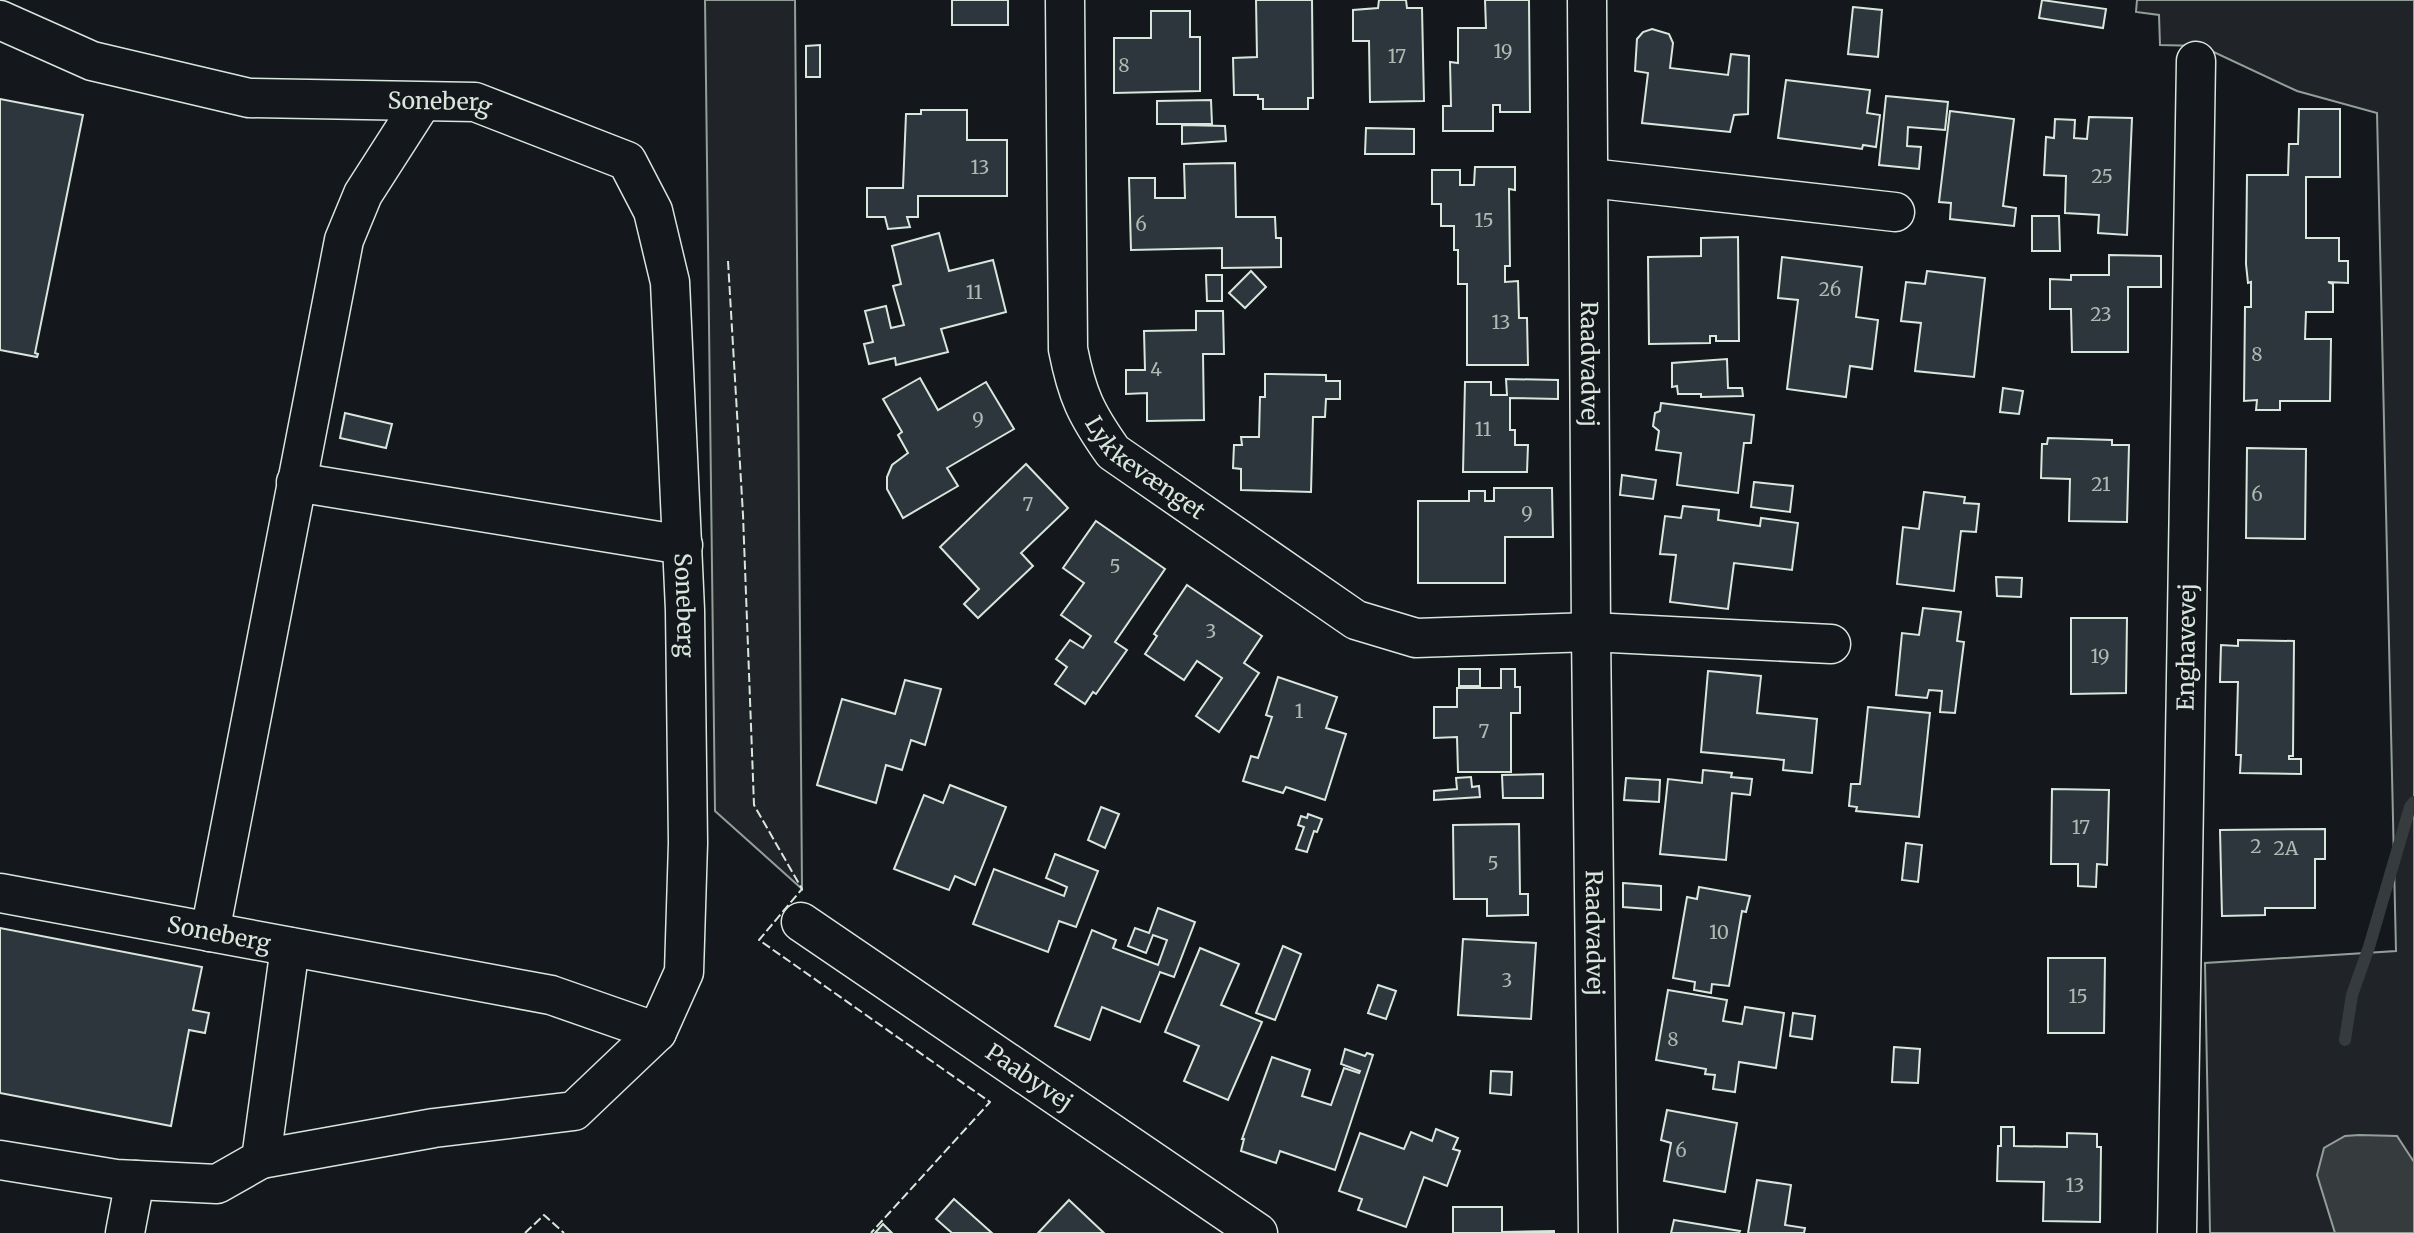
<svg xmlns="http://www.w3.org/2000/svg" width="2414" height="1233" viewBox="0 0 2414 1233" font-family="Merriweather,serif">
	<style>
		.green { fill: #202428; stroke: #939e99; stroke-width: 2 }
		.water { fill: #363b3e; stroke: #939e99; stroke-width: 2 }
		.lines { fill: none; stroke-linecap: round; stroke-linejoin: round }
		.stream { stroke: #363b3e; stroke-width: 12 }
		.building { fill: #2c363c; stroke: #d8e6dc; stroke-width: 2 }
		.minor-casing { stroke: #d8e6dc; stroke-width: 41 }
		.minor { stroke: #14181c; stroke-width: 38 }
		.fence { stroke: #d8e6dc; stroke-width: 2; stroke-dasharray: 9 3.5; stroke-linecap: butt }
		.labels { text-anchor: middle; stroke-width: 5; stroke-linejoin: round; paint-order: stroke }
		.number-label { font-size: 19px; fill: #adbab4 }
		.street-label { font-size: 23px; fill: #d8e6dc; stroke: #14181c }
	</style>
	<rect width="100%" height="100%" fill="#14181c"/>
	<g class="green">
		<path d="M705,0h90l7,889 -87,-78z"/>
		<path d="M2137,0h277v1233h-204l-5,-270 191,-12 -19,-838 -80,-22 -96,-45 -41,-1 -1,-30 -23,-3z"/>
	</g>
	<path class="water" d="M2359,1135l38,1 17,26v71h-79l-18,-58 7,-27 21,-12z"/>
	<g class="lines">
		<path class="stream" d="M2345,1040l7,-45 17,-48 41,-140 4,-5"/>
	</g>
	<g class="building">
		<rect x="952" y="0" width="56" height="25"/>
		<path d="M1256,0h56l1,98h-5v11h-45v-10h-5v-4h-24l-1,-37 24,-1z"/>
		<path d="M1379,0h27l1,8h15l2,93 -54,1 -1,-61h-16v-31l25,-2z"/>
		<path d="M1485,0h44l1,112h-30v-7h-7v26h-50v-25h8l-1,-44 8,1v-35h28z"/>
		<path d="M2042,0l64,9 -3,19 -64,-10z"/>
		<path d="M1853,7l29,3 -4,47 -30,-3z"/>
		<path d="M1151,11h39v26h10v54l-86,2v-55h37z"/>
		<path d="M1652,29l17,5 4,9 -3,25 58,7 3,-21 18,2 -1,58 -14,1 -4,17 -88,-9 6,-50 -13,-2 2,-32 6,-7z"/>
		<path d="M820,45v32h-14v-31z"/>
		<path d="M1786,80l84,10 -3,23 13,2 -4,32 -13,-2 -1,4 -84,-11z"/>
		<path d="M1886,96l62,6 -3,28 -37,-3 -1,19 14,1 -2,22 -40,-4z"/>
		<path d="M0,99l83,16 -48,238 3,1 -1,3 -37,-7z"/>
		<path d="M1211,100l1,24h-55v-23z"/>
		<path d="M2299,109h41v68h-34v61h33v23h9v22l-20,-1 5,2v28h-27l-1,27h26l-1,62h-50v9h-24l1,-10 -13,1 1,-94h6v-25l-3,1 -2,-19 1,-89h41l1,-31h9z"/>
		<path d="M921,110h46v30h40v56h-89v21h-11l3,10 -22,2 -3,-12h-18v-29h36l3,-74h15z"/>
		<path d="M1950,111l64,8 -11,87 13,2 -2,18 -64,-7 1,-16 -12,-1z"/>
		<path d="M2089,117l43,1 -5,117 -29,-2 1,-18 -34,-2 1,-37 -22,-1 2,-38 8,1 1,-19 20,1 -1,18 13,1z"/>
		<path d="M1182,125l43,1 1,15 -44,3z"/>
		<path d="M1366,128l48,1v25h-49z"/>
		<path d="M1235,163l1,54h39l1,21h5v29l-59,1v-20l-91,2 -2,-72h26v20h30l-1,-34z"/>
		<path d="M1475,167h40v23l-6,-1 1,77h-5v16l13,-1 1,37h8l1,47h-61v-81h-9v-34h-4v-24h-13v-22h-9v-34h28v15h14z"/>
		<path d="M2032,216h27l1,35h-28z"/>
		<path d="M939,233l10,38 44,-11 13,52 -65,17 7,23 -52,13 -1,-7 -26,6 -5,-20 9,-2 -8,-31 21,-5 5,22 13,-3 -11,-39 8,-2 -9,-38z"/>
		<path d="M1738,237l1,104h-23v-5h-6v7l-61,1 -1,-87 53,-1v-18z"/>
		<path d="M2109,255l52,1v31h-33v65h-56l-1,-43h-21v-30l21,1v-5h38z"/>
		<path d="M1782,257l80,10 -6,50 22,3 -6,49 -22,-3 -4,31 -59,-8 11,-89 -20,-2z"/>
		<path d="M1251,271l15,16 -21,21 -16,-15z"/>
		<path d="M1927,271l58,7 -11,99 -59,-6 6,-48 -20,-2 5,-39 19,2z"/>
		<path d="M1206,275h16v26h-15z"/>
		<path d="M1196,311h27l1,43h-21l1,66 -57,1v-28l-21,1v-24h19l-1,-39 52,-1z"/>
		<path d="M1727,359l1,29h14l1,8 -42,1v-3h-23l-1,-8 -5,1v-24z"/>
		<path d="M1265,374l61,1v6h14v18h-14l-1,18h-12l-2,75 -70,-2v-21l-8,-1 1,-23h8l-1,-8h18l1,-40h5z"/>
		<path d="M920,378l18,32 48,-28 28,47 -67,39 11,18 -55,32 -16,-29v-12l5,-12 16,-12 -10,-18 4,-3 -19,-33z"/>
		<path d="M1506,379l52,1v19l-48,-1v32h5v15h13l-1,27h-64l2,-90h26v13h16z"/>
		<path d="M2003,388l20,3 -4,23 -19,-2z"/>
		<path d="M1661,403l93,12 -3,28h-7l-6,50 -61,-8 4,-32 -25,-3 3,-19 -6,-5 2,-13 5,-2z"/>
		<path d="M345,413l47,11 -6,24 -46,-10z"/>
		<path d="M2048,438l64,2v5h17l-2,77 -58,-1 1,-42 -29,-1 1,-34h5z"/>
		<path d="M2247,448l59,1 -1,90 -59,-1z"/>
		<path d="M1026,464l42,44 -47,45 12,13 -55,52 -14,-14 15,-15 -39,-42z"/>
		<path d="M1622,475l34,5 -3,19 -33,-4z"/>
		<path d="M1754,482l39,4 -3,26 -39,-5z"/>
		<path d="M1494,488h58l1,49h-48v46h-87v-82h51v-10h16v10h9z"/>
		<path d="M1924,492l41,5 -1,6 15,1 -3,28 -15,-1 -7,60 -57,-7 6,-57 16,2z"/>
		<path d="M1683,506l36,4 -1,10 42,6 1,-8 37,5 -6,47 -58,-7 -6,46 -58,-7 6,-47 -16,-1 5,-38 16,2z"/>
		<path d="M1096,521l69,48 -50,73 12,8 -31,44 -3,-2 -8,12 -30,-20 12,-17 -11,-8 14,-19 13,8 8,-12 -30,-21 23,-32 -21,-15z"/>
		<path d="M1996,577l26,1 -1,19 -24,-1z"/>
		<path d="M1187,585l75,51 -18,27 15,10 -40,59 -23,-16 26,-38 -25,-17 -13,19 -39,-26 12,-18 -3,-2z"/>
		<path d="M1923,608l38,4 -4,29 7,1 -9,71 -15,-1 2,-21 -13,-1 -2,8 -31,-3 6,-62 17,2z"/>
		<path d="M2071,618h56l-1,75 -55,1z"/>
		<path d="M2238,640l56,1 -1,115h-4v3h12v15l-61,-1 1,-18h-5l2,-73h-18l1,-37 17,1z"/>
		<rect x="1459" y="669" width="21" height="17"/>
		<path d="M1501,669h14v18h5v26h-9v59h-53l-1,-35 -23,1v-31h23v-19h44z"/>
		<path d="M1708,671l53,5 -4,37 60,6 -5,54 -29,-3 1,-10 -83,-8z"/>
		<path d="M1278,677l59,20 -11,31 20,6 -21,66 -39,-13 -3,6 -40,-12 8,-25 7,2 14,-41 -6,-2z"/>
		<path d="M905,680l36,9 -16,56 -14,-5 -9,30 -16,-5 -10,38 -59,-18 25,-86 53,15z"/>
		<path d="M1868,707l62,6 -11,104 -63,-6 1,-4 -8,-1 2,-22h9z"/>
		<path d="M1703,770l29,3 -1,4 21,2 -2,16 -18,-2 -6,67 -66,-6 8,-75 34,4z"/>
		<path d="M1543,774v24h-40l-1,-23z"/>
		<path d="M1471,777l1,10 7,-1 1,11 -46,3v-9l23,-2 -1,-11z"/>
		<path d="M1626,778l34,2 -1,22 -35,-2z"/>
		<path d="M950,785l56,22 -31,78 -20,-9 -6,14 -55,-21 30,-74 19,8z"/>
		<path d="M2052,789l57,1 -2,75 -10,-1 -1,23 -18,-1v-22h-27z"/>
		<path d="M1101,807l18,7 -14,34 -17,-8z"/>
		<path d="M1308,814l14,5 -5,13 -3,-1 -7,21 -11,-3 8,-22 -6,-2 3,-9 6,2z"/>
		<path d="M1519,824l1,70h8v21l-41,1v-17h-33l-1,-74z"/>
		<path d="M2325,829v30h-10v49h-50v7l-43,1 -2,-86z"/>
		<path d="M1906,843l16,2 -4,37 -16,-2z"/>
		<path d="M1055,854l43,17 -22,56 -17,-6 -11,31 -75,-28 21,-55 70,27 3,-9 -21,-9z"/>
		<path d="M1623,883l38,3v24l-38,-3z"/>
		<path d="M1699,887l51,9 -4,16 -4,-1 -13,75 -17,-2 -1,9 -17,-3 1,-8 -22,-4 14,-81 10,2z"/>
		<path d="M1158,908l37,14 -21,55 -14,-5 -20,50 -38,-15 -12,33 -35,-14 37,-96 24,10 -3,8 45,17 9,-25 -14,-5 -7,18 -18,-7 7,-18 14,5z"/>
		<path d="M0,928l202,39 -9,43 16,3 -4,20 -16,-3 -18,96 -171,-33z"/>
		<path d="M1463,939l73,4 -5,76 -73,-4z"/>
		<path d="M1283,946l18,8 -26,66 -19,-7z"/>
		<path d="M1200,948l39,16 -18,41 41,17 -34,78 -44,-19 15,-35 -34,-14z"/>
		<path d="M2048,958h57l-1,75h-56z"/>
		<path d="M1378,985l18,6 -10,28 -18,-6z"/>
		<path d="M1668,990l59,10 -4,21 19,3 3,-17 39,6 -8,55 -37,-6 -4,30 -22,-3 2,-14 -10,-1 1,-5 -50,-9z"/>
		<path d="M1793,1013l22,3 -3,23 -22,-3z"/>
		<path d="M1894,1047l26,2 -2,34 -26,-1z"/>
		<path d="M1345,1049l20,7 2,-3 6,2 -38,115 -55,-19 -4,12 -35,-12 3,-12h-2l30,-82 38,13 -8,26 29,9 13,-37 15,5 1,-2 -19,-7z"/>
		<path d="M1491,1071l21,1 -1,23 -21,-2z"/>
		<path d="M1667,1110l70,13 -12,69 -61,-11 7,-38 -10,-3z"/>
		<path d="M2001,1127h13v19l53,1v-14l30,1v13h4l-1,75 -57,-1 1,-39 -47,-1 1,-35h3z"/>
		<path d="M1436,1129l22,9 -5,11 7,2 -13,35 -23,-9 -18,50 -48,-17 4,-11 -23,-8 21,-58 44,16 7,-17 21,9z"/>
		<path d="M1757,1180l34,5 -6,40 20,3 -1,5h-56z"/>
		<path d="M954,1199l38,34h-40l-16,-14z"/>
		<path d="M1069,1200l35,33h-66z"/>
		<path d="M1453,1207h49v25l52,-1v2h-101z"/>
		<path d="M1674,1220l66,11 -1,2h-68z"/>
		<path d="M883,1224l9,9h-17z"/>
	</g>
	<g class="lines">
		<g class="minor-casing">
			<g id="minor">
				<path id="s1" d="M1065,0l3,349c9,46 18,65 45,103l243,168 60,18 175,-6 240,12"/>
				<path id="s2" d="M1587,0l4,632 7,601"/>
				<path id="s3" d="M0,20l92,41 157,37 226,4 152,59 26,50 17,71 15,328 3,233 -4,129 -27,60 -106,-37 -551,-102"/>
				<path d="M1590,178l305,34"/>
				<path d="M296,482l387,63"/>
				<path id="s4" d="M801,922l457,311"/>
				<path d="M210,932l134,-692 19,-46 59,-92"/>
				<path d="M261,1159l173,-31 140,-17 83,-79"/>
				<path d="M0,1160l116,19 101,5 44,-25 29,-212"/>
				<path d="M125,1233l10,-53"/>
				<path id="s5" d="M2177,1233l19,-1172"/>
			</g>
		</g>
		<use href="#minor" class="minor"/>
		<g class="fence">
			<path d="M728,261l15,254 11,290 48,84 -43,51 231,162 -119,131"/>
			<path d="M525,1233l19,-18 20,18"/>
		</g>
	</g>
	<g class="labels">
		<g class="number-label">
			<text x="1503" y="58">19</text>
			<text x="1397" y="63">17</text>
			<text x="1124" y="72">8</text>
			<text x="980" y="174">13</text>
			<text x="2102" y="183">25</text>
			<text x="1484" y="227">15</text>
			<text x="1141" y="231">6</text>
			<text x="1830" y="296">26</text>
			<text x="974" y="299">11</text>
			<text x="2101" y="321">23</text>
			<text x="1501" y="329">13</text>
			<text x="2257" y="361">8</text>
			<text x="1156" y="376">4</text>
			<text x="978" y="426">9</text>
			<text x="1483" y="436">11</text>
			<text x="2101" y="491">21</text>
			<text x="2257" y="501">6</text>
			<text x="1028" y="511">7</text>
			<text x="1527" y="520">9</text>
			<text x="1115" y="573">5</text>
			<text x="1211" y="638">3</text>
			<text x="2100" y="663">19</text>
			<text x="1299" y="718">1</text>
			<text x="1484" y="738">7</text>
			<text x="2081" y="834">17</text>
			<text x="2256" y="853">2</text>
			<text x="2286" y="855">2A</text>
			<text x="1493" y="870">5</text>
			<text x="1719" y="939">10</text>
			<text x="1507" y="987">3</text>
			<text x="2078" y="1003">15</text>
			<text x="1673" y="1046">8</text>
			<text x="1681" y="1157">6</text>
			<text x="2075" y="1192">13</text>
		</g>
		<g class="street-label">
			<text dy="8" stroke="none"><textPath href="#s3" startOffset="453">Soneberg</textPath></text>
			<text dy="8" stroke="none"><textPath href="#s2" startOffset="364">Raadvadvej</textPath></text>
			<text dy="8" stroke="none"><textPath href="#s1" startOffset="497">Lykkevænget</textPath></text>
			<text dy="8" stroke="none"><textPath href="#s3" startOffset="1104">Soneberg</textPath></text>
			<text dy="8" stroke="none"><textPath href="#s5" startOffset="586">Enghavevej</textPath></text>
			<text dy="8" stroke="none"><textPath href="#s2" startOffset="933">Raadvadvej</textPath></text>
			<text transform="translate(219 934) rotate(11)" y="8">Soneberg</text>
			<text dy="8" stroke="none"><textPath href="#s4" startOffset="276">Paabyvej</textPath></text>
		</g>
	</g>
</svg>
